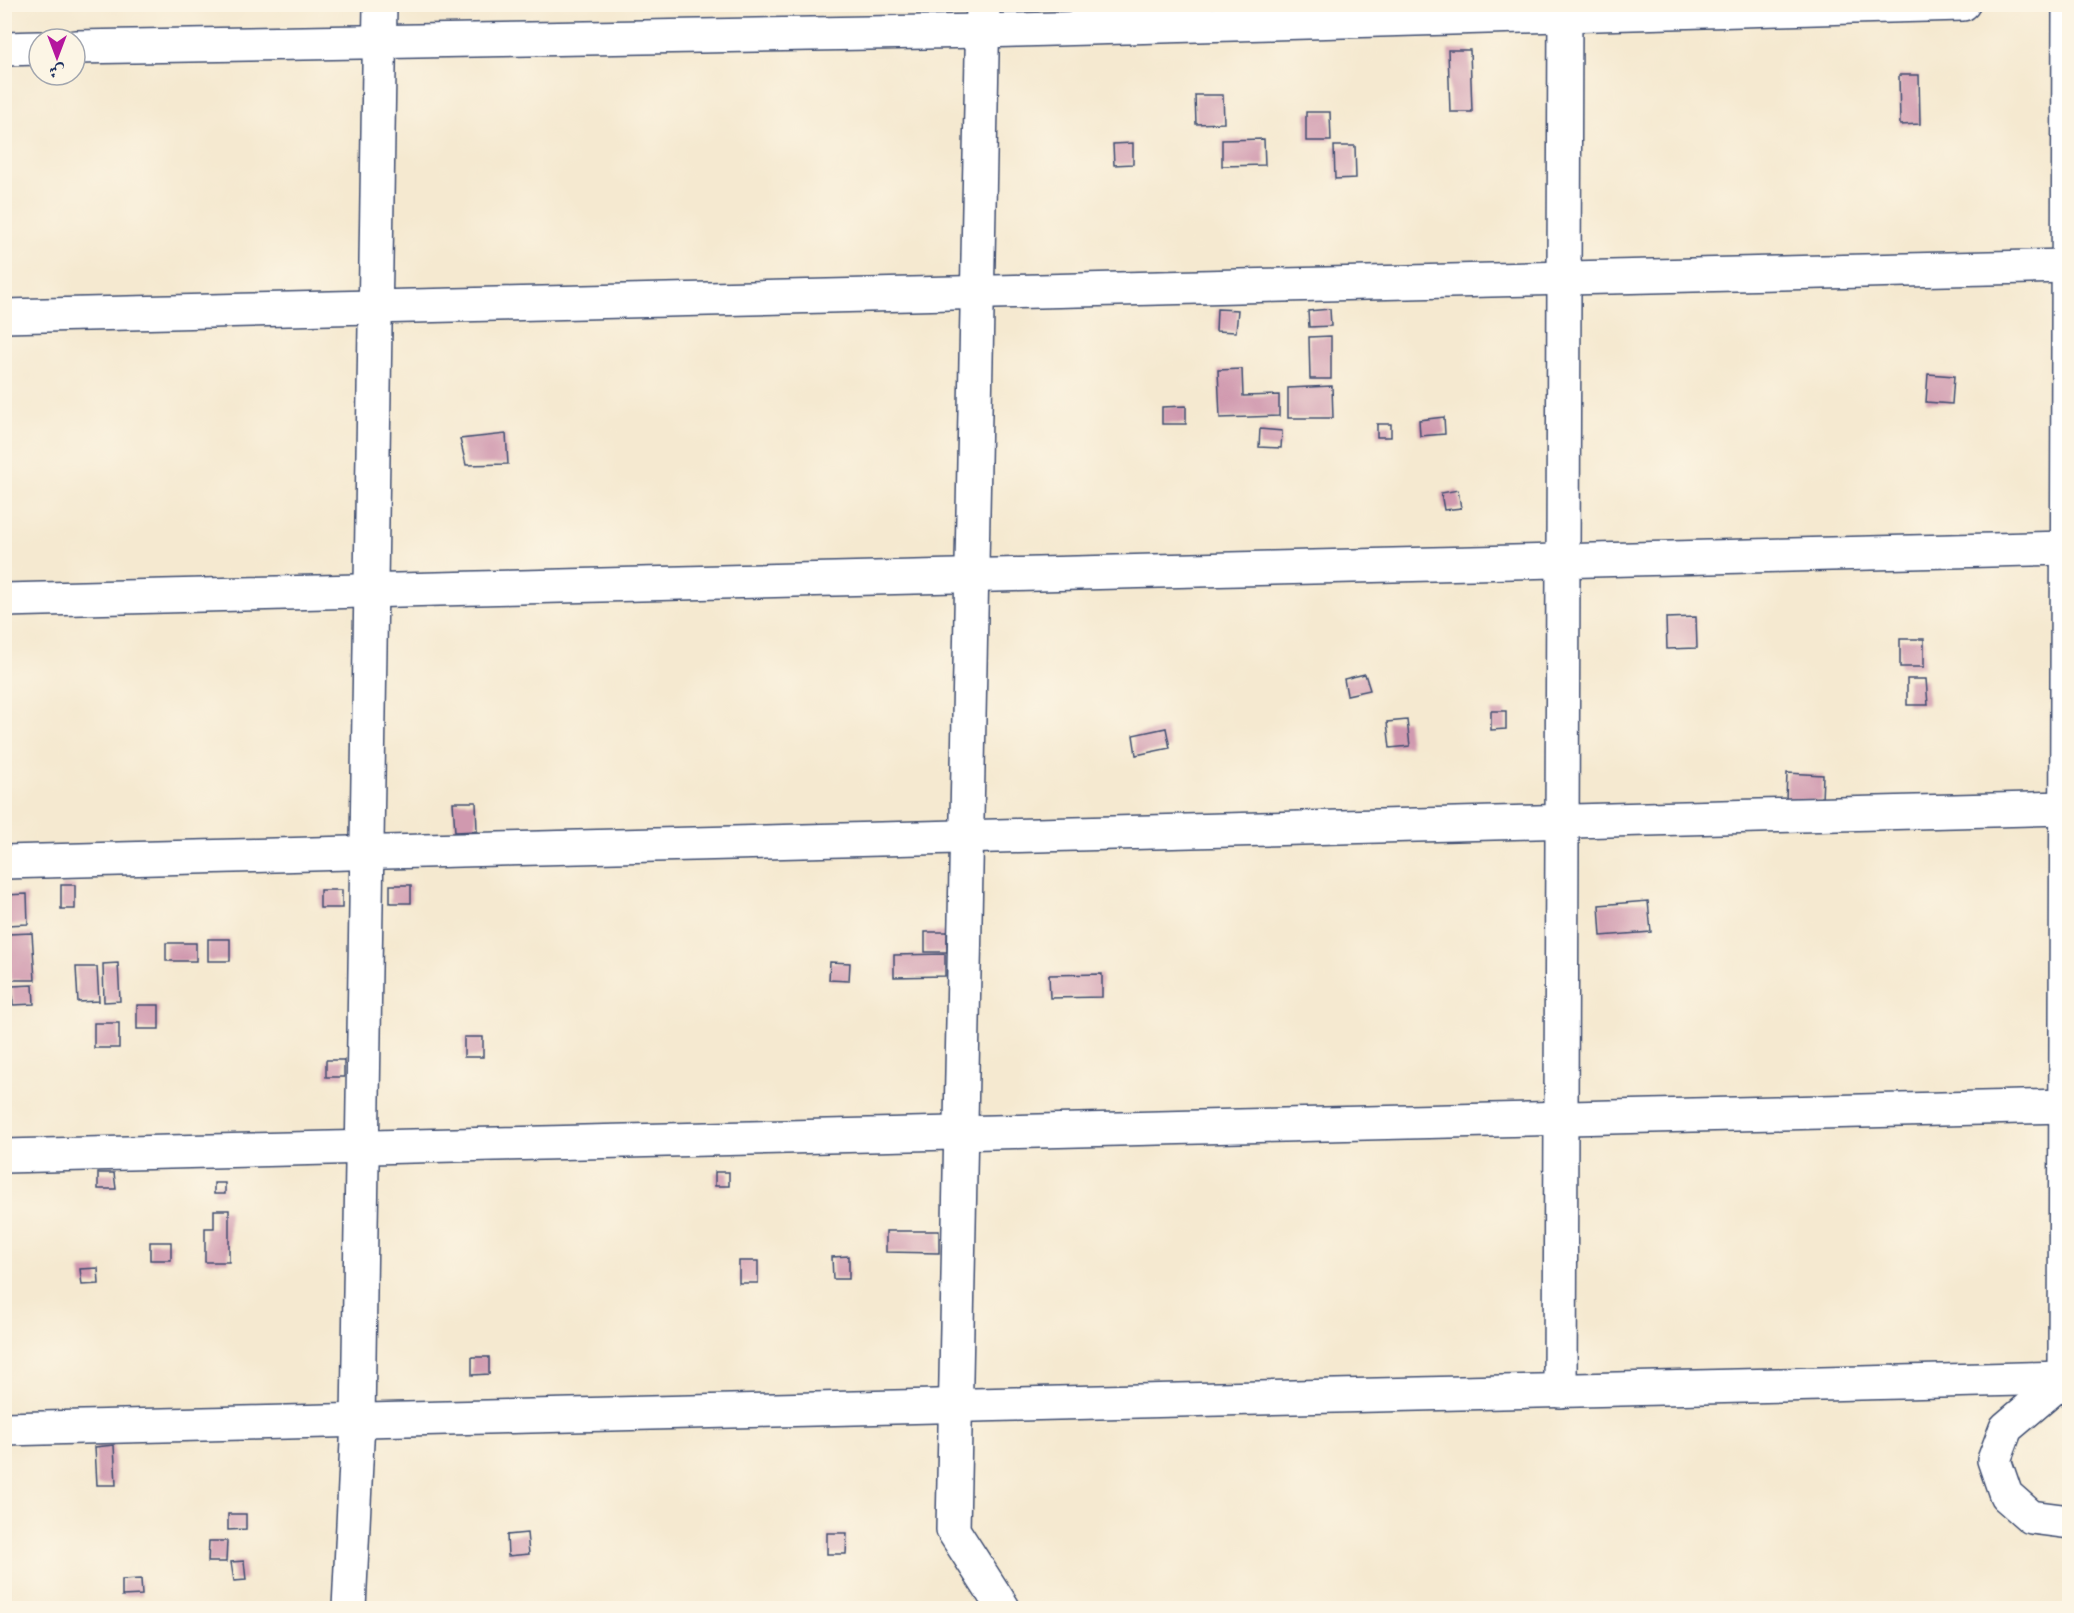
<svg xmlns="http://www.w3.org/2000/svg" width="2074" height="1613" viewBox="0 0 2074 1613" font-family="'IM FELL French Canon',Amiri,serif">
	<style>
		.building { fill: #d099af }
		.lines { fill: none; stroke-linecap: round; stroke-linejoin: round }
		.minor-casing { stroke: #3c4b6f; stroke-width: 36 }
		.minor { stroke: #fff; stroke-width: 33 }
	</style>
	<rect width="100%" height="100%" fill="#fcf5e5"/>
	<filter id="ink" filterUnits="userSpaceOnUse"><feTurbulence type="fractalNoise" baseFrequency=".0167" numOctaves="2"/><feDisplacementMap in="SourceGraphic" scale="12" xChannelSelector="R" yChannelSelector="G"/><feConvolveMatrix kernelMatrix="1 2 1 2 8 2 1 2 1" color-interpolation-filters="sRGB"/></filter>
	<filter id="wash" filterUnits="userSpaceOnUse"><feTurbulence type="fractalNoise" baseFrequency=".008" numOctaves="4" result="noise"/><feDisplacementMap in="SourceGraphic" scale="24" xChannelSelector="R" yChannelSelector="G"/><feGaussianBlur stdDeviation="1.35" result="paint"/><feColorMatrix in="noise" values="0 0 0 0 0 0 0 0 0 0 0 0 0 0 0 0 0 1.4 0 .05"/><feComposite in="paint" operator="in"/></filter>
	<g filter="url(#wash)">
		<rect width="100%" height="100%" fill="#f5e9d0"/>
		<g id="blocks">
			<g class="building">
				<path d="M1448,50h22l2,62h-22z"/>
				<path d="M1899,75h20l1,49 -20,1z"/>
				<path d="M1195,95h28l1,28 -28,1z"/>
				<path d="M1306,112h24l1,29h-25z"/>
				<path d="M1264,139l1,26 -43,1v-26z"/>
				<path d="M1133,143v21l-19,1 -1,-21z"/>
				<path d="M1334,146h21l1,32 -21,1z"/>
				<path d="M1217,309l21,1 -2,22 -20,-1z"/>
				<path d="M1330,309l1,17 -22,1 -1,-16z"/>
				<path d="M1331,336v43h-21l-1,-42z"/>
				<path d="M1242,369l1,27 36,-1v21l-59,2 -2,-48z"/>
				<path d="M1928,374l26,2 -2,28 -26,-2z"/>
				<path d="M1332,386l1,32h-45v-30z"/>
				<path d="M1186,406v18h-24v-17z"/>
				<path d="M1444,417l1,17 -25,2 -1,-16z"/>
				<rect x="1377" y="424" width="14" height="13"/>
				<path d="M1260,429l22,2 -1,17 -22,-1z"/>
				<path d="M506,434l2,30 -42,1 -6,-26z"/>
				<path d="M1458,490l3,18 -17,2 -3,-17z"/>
				<path d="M1696,617l1,31 -30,1 -1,-31z"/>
				<rect x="1900" y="639" width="24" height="28"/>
				<path d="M1365,674l5,16 -23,5 -3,-16z"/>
				<path d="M1907,679h19l2,26h-21z"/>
				<path d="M1491,711h15v18l-15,1z"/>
				<path d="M1407,720l3,26 -20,2 -3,-26z"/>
				<path d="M1166,728l4,20 -34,7 -3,-20z"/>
				<path d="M1787,773l36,2 -1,26 -36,-1z"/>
				<path d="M453,802h23l1,29 -22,1z"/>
				<rect x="61" y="885" width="14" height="24"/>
				<rect x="390" y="885" width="21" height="18"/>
				<rect x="320" y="890" width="22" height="18"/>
				<path d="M27,894l1,30 -22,1 -1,-30z"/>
				<path d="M1648,901l3,31 -50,4 -2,-31z"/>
				<rect x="925" y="932" width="22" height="20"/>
				<path d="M32,933l3,47h-25l-2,-46z"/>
				<rect x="208" y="939" width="22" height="22"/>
				<rect x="166" y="943" width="30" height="18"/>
				<path d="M945,954v22l-51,1v-22z"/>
				<path d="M830,962l20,1 -1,18 -20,-1z"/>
				<path d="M118,963l2,38 -16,1 -1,-38z"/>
				<path d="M76,967h21l2,34 -21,1z"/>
				<path d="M1102,974v23l-52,1 -1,-23z"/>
				<path d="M33,985l1,19 -21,1 -1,-19z"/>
				<rect x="137" y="1005" width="22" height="24"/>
				<rect x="94" y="1023" width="25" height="25"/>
				<rect x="464" y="1037" width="19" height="20"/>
				<rect x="326" y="1060" width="18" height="17"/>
				<rect x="715" y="1172" width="14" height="14"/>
				<path d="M98,1173h16l2,16h-18z"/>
				<rect x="214" y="1183" width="11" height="11"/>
				<path d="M214,1210h15v52h-24v-34h9z"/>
				<path d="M886,1231h53v22l-53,-1z"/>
				<rect x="150" y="1242" width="21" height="18"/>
				<path d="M849,1256v23h-16l-1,-22z"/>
				<rect x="739" y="1261" width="19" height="22"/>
				<path d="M98,1268l1,16 -17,1 -2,-16z"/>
				<path d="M472,1357h17v17l-17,1z"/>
				<path d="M114,1445l2,40h-19l-2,-38z"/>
				<path d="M228,1514h18v15l-18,1z"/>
				<path d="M527,1533l2,21 -21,2 -1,-21z"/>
				<path d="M827,1533h20l-1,21h-19z"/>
				<path d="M209,1541h18l-1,21h-18z"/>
				<path d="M244,1561l2,19 -12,1 -3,-19z"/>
				<path d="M7,1565l3,43h-6v-42z"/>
				<path d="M141,1579l1,16 -20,1v-16z"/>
			</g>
		</g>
	</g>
	<g filter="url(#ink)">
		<use href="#blocks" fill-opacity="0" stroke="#3c4b6f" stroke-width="1.5"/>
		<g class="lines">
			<g class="minor-casing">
				<g id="minor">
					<path d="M983,4l-30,1526 50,78"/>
					<path d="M2069,4l-4,1374 -59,50 -12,32 12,35 25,22 39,5"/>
					<path d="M75,47l908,-16 980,-27"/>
					<path d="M4,49l35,-1"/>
					<path d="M4,316l2064,-50"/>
					<path d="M4,600l2064,-52"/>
					<path d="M4,862l2063,-54"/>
					<path d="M4,1156l2062,-50"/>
					<path d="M1560,1391l5,-1387"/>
					<path d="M4,1429l2061,-51"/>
					<path d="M349,1608l9,-187 22,-1417"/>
				</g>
			</g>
			<use href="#minor" class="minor"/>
		</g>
	</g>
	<rect width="2074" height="1613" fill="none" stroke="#fcf5e5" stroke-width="24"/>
	<g transform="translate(57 57) rotate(180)"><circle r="28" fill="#fcf5e5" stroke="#a2a6af" stroke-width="1.5"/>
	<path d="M0-4.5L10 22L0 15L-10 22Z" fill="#b5179e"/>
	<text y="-9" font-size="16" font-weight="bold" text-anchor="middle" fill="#1b2f5e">ش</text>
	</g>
</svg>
